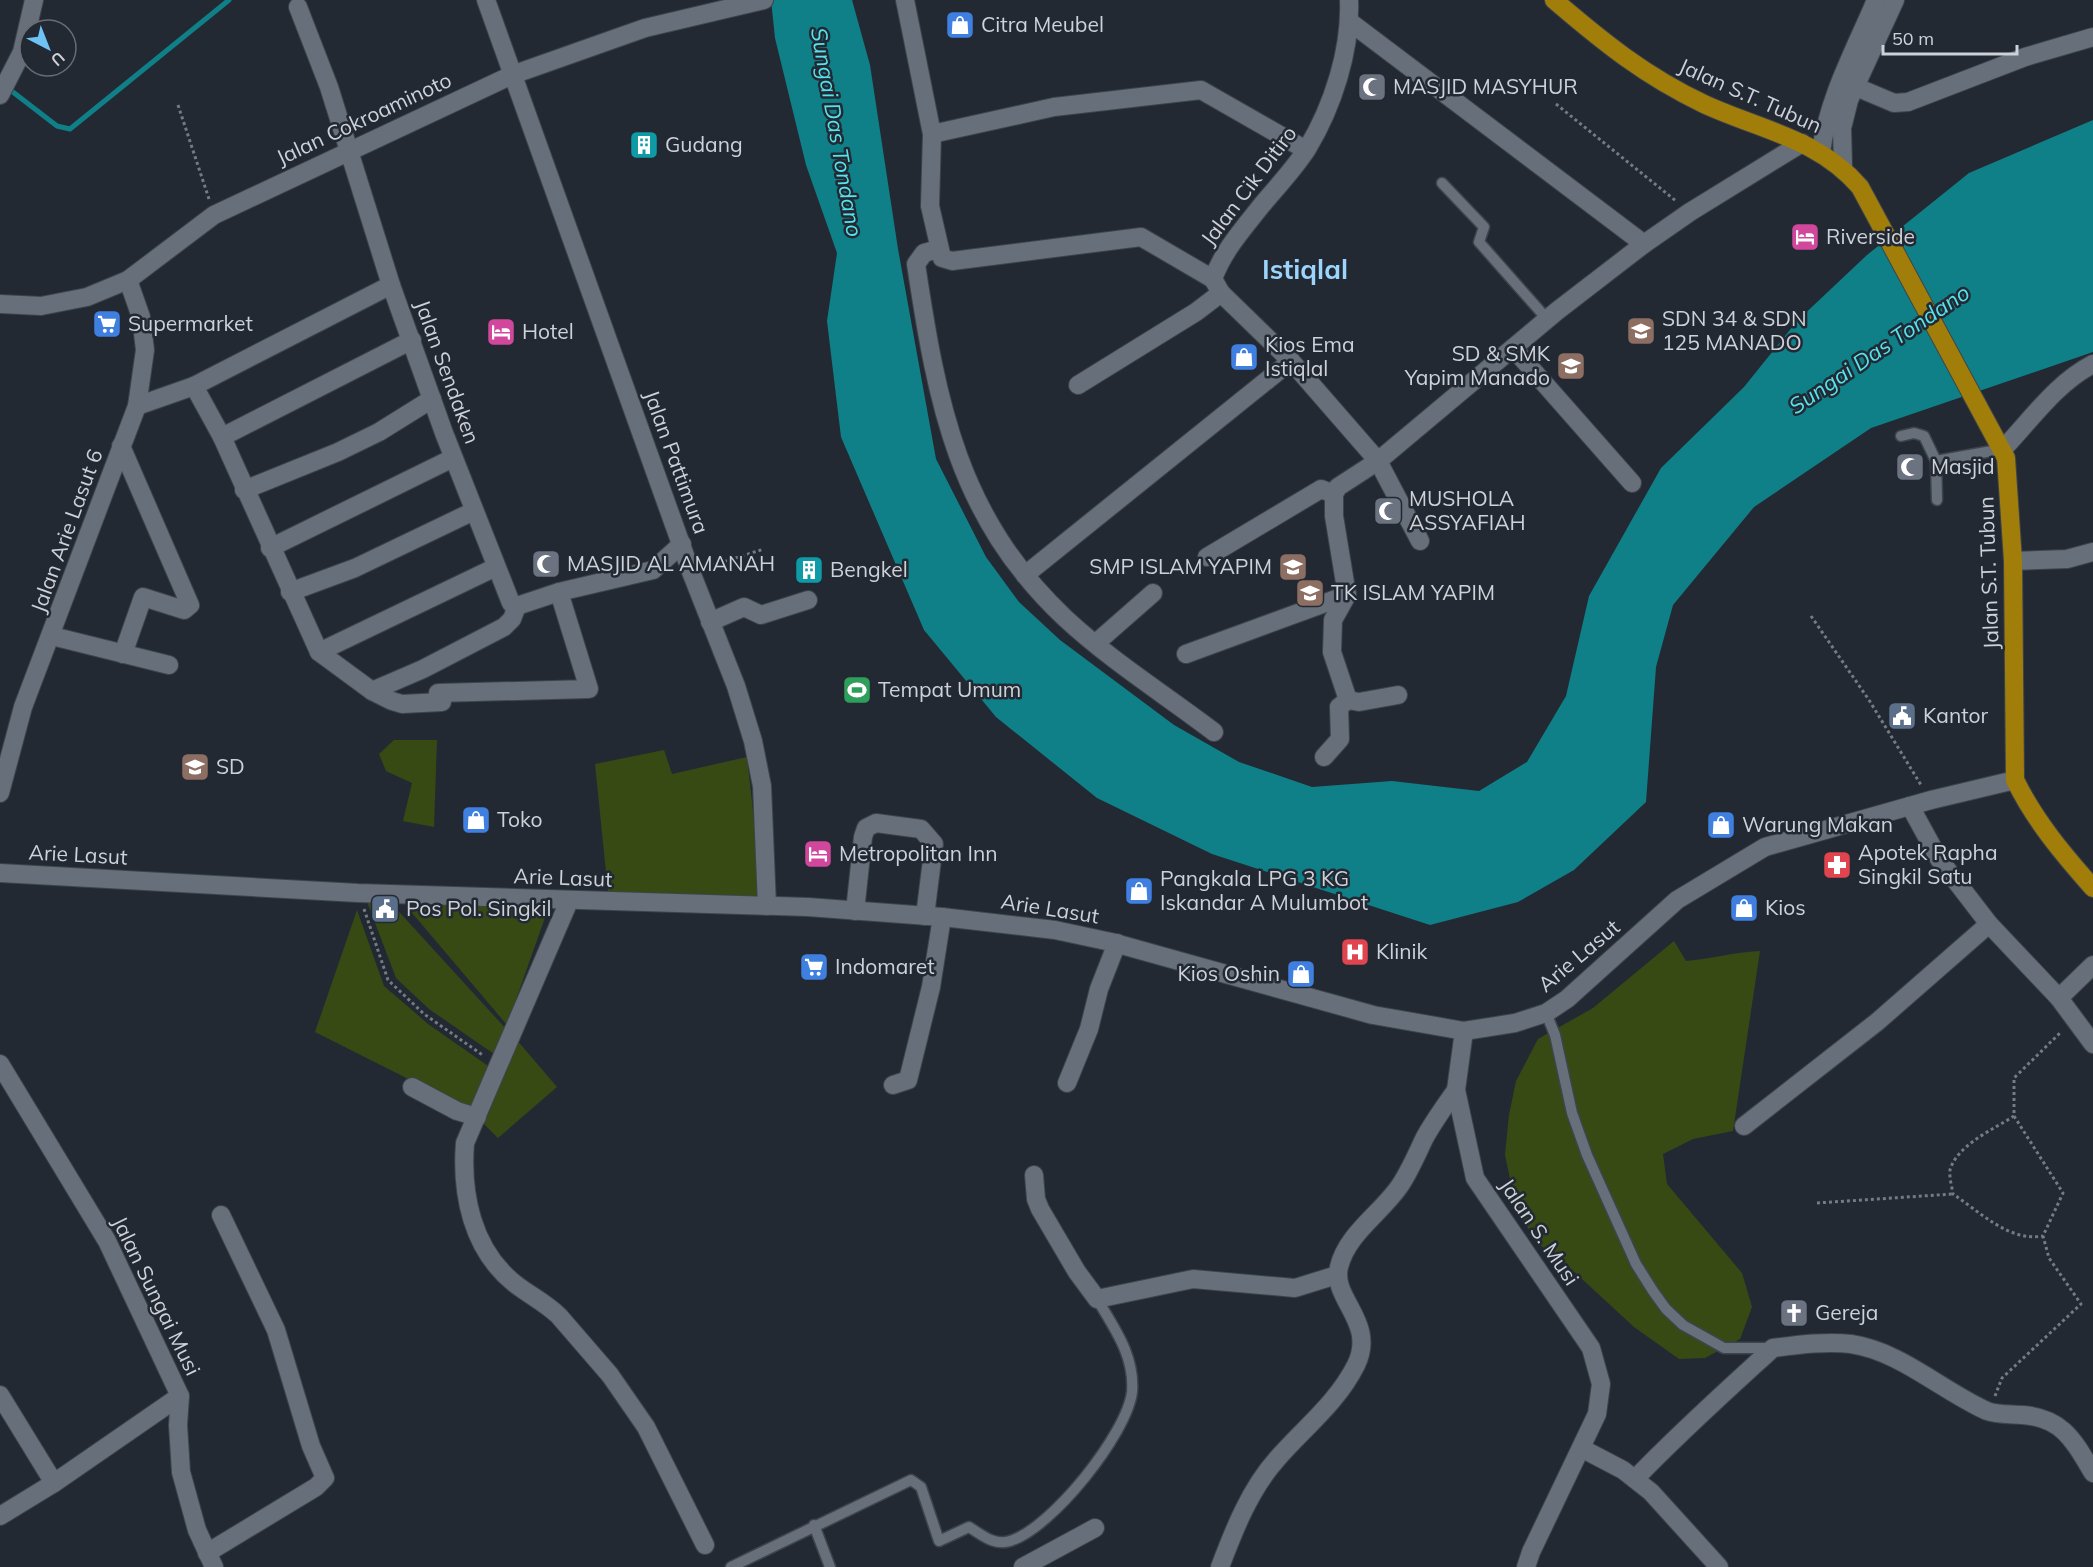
<svg xmlns="http://www.w3.org/2000/svg" width="2093" height="1567" viewBox="0 0 2093 1567" font-family="Mulish,sans-serif">
	<style>
		.green { fill: #374a14 }
		.water { fill: #0f8088 }
		.lines { fill: none; stroke-linecap: round; stroke-linejoin: round }
		.stream { stroke: #0f8088; stroke-width: 5 }
		.lane-casing { stroke: #3e444b; stroke-width: 13 }
		.street-casing { stroke: #3e444b; stroke-width: 20 }
		.secondary-casing { stroke: #3e444b; stroke-width: 20 }
		.highway-casing { stroke: #3e444b; stroke-width: 20 }
		.path { stroke: #757a83; stroke-width: 3; stroke-dasharray: 3 3; stroke-linecap: butt }
		.lane { stroke: #676f7a; stroke-width: 10 }
		.street { stroke: #676f7a; stroke-width: 18 }
		.secondary { stroke: #676f7a; stroke-width: 18 }
		.highway { stroke: #a17e09; stroke-width: 18 }
		.labels { text-anchor: middle; stroke-width: 5; stroke-linejoin: round; paint-order: stroke }
		.poi-label { font-size: 21px; fill: #cdd1d8; stroke: #232933; text-anchor: start }
		.street-label { font-size: 21px; fill: #cdd1d8; stroke: #232933 }
		.water-label { font-size: 22px; font-style: italic; fill: #55e3ed; stroke: #232933 }
		.district-label { font-size: 27px; font-weight: bold; fill: #9bd5fb; stroke: #232933 }
	</style>
	<rect width="100%" height="100%" fill="#232933"/>
	<g class="green">
		<path d="M394,740h43l-3,87 -31,-6 9,-38 -26,-12 -7,-17z"/>
		<path d="M664,750l8,24 75,-17 16,145 -155,-10 -13,-128z"/>
		<path d="M366,899l25,4 116,127 -10,26 -68,-47 -33,-31z"/>
		<path d="M402,901l146,8 -41,116z"/>
		<path d="M357,910l27,76 44,38 63,44 -21,42 -155,-78z"/>
		<path d="M1674,941l12,20c25,-2 48,-9 74,-10l-27,180 -40,8 -30,15 4,30 75,89 10,34 -12,32 -35,19 -26,1 -45,-32 -65,-60 -33,-25 -20,-35 -11,-52 4,-40 7,-34 22,-42 55,-31z"/>
		<path d="M516,1039l41,48 -59,51 -17,-17z"/>
	</g>
	<path class="water" d="M771,0h81l18,65 28,184 38,210 50,98 33,45 41,38 114,85 65,37 73,25 80,-6 87,10 48,-29 39,-66 23,-100 72,-128 83,-81 53,-66 70,-66 102,-82 124,-53v232l-222,76 -117,79 -81,98 -17,62 -10,135 -72,68 -56,32 -88,23 -218,-71 -115,-56 -101,-81 -72,-87 -83,-193 -14,-116 10,-68 -31,-88 -31,-127z"/>
	<g class="lines">
		<path class="stream" d="M9,89l48,37 13,3 159,-129"/>
		<g class="lane-casing">
			<g id="lane">
				<path d="M1442,183l42,44 -5,15 68,77"/>
				<path d="M1901,436l13,-3 10,3 12,25 67,-12"/>
				<path d="M1936,461l1,39"/>
				<path d="M1546,1013l9,22 17,78 15,42 49,109 17,27 13,18 17,16 41,23h48"/>
				<path d="M814,1525l16,42"/>
				<path d="M731,1567l180,-87 10,7 18,54 30,-14c13,8 25,19 41,14 41,-12 117,-107 122,-149 3,-36 -18,-64 -35,-93"/>
			</g>
		</g>
		<g class="street-casing">
			<g id="street">
				<path d="M486,0l205,572 45,114 17,55 9,45 5,120"/>
				<path d="M905,0l27,134 -2,72 12,52 10,3 189,-24 72,42"/>
				<path d="M1349,0c2,50 -16,106 -42,149 -13,20 -31,39 -46,57 -18,23 -38,45 -48,73l8,14 70,68 87,100 42,80"/>
				<path d="M298,7l31,80 62,198 53,148 67,170 6,3 42,-14 94,-22 29,-26"/>
				<path d="M1350,22l294,222"/>
				<path d="M1842,81l52,22 14,-1 117,-45 68,-20"/>
				<path d="M0,95l22,-43 12,-52"/>
				<path d="M932,134l122,-27 147,-17 105,60"/>
				<path d="M938,249l-14,4 -8,11c21,140 42,253 149,354 45,42 99,76 149,114"/>
				<path d="M1513,348l119,135"/>
				<path d="M1078,385l118,-73 25,-19"/>
				<path d="M194,386l28,51 97,215 53,39 20,10 10,3 40,-2"/>
				<path d="M137,406l57,-20 197,-101"/>
				<path d="M222,437l190,-97"/>
				<path d="M121,446l69,159 -6,5 -41,-13 -20,57"/>
				<path d="M2003,449c28,-29 53,-66 90,-85"/>
				<path d="M244,490l94,-38 41,-20 53,-33"/>
				<path d="M270,548l183,-90"/>
				<path d="M1207,557l114,-68 13,5"/>
				<path d="M2013,561l54,-2 26,-7"/>
				<path d="M1025,575l266,-214"/>
				<path d="M290,592l65,-24 119,-57"/>
				<path d="M710,622l34,-15 17,8 47,-15"/>
				<path d="M52,636l117,29"/>
				<path d="M1096,643l57,-50"/>
				<path d="M319,652l177,-85"/>
				<path d="M1186,654l161,-59"/>
				<path d="M372,691l51,-22 81,-42 8,-8 5,-13"/>
				<path d="M438,693l151,-4 -30,-97"/>
				<path d="M1398,695l-39,7 -11,-2 -16,-48 1,-32 14,-25 -13,-79v-22l4,-7 40,-26 179,-150 87,-67 46,-32 112,-69"/>
				<path d="M1324,757l16,-18 -1,-32 9,-7"/>
				<path d="M0,793l23,-86 114,-301 8,-56 -4,-33 -13,-37"/>
				<path d="M1910,806l29,53 50,65 70,74 34,46"/>
				<path d="M569,901l-104,242c-4,51 7,106 49,140 15,12 32,20 45,33l51,59 36,52 59,118"/>
				<path d="M855,911l8,-74 3,-9 10,-5 45,6 13,15 -9,72"/>
				<path d="M2059,998l34,-33"/>
				<path d="M1464,1031l-8,59 19,88 116,170 10,36 -4,30 -66,138 -5,15"/>
				<path d="M1067,1083l22,-54 10,-40 18,-46"/>
				<path d="M893,1085l15,-5 23,-93 11,-70"/>
				<path d="M412,1087l45,24 20,6"/>
				<path d="M1744,1126l133,-104 112,-98"/>
				<path d="M1034,1175l2,24 4,10 37,63 20,27 96,-20 102,9 42,-13"/>
				<path d="M0,1395l54,88 126,-87"/>
				<path d="M1581,1448l42,22 28,22 68,75"/>
				<path d="M1635,1479c44,-46 91,-88 138,-131 24,-3 53,-7 78,-4 49,7 91,47 136,67 10,4 25,3 36,4 40,3 51,26 70,58"/>
				<path d="M0,1516l54,-33"/>
				<path d="M207,1553l109,-66 9,-9 -14,-32 -35,-116 -55,-115"/>
				<path d="M1023,1567l72,-39"/>
				<path d="M1220,1567c14,-37 30,-78 57,-108 27,-31 60,-56 79,-94 21,-43 -25,-66 -17,-98 8,-34 44,-55 62,-83 9,-14 16,-30 23,-45 9,-17 21,-33 32,-49"/>
			</g>
		</g>
		<g class="secondary-casing">
			<g id="secondary">
				<path d="M1821,152c7,-54 34,-102 55,-152"/>
				<path d="M1843,167l-1,-39 7,-28 46,-100"/>
				<path d="M0,304l41,2 46,-9 41,-17 86,-65 298,-140 133,-47 119,-28"/>
				<path d="M0,873l358,20 450,14 134,10 113,13 56,12 262,73 91,16 51,-8 31,-10 21,-14 110,-99 88,-53 166,-47 84,-20"/>
				<path d="M0,1064l107,177 73,155 -2,29 3,47 16,58 17,37"/>
			</g>
		</g>
		<g class="highway-casing">
			<path id="highway" d="M1554,0c49,42 91,76 150,104 56,26 114,34 156,83l146,271 7,103 2,219c20,41 48,74 78,108"/>
		</g>
		<g class="path">
			<path d="M1556,104l120,97"/>
			<path d="M178,105l31,94"/>
			<path d="M707,567l57,-18"/>
			<path d="M1811,616l58,84 52,85"/>
			<path d="M364,909l24,71 36,34 60,42"/>
			<path d="M2014,1116c-20,13 -57,29 -64,54 -1,7 2,17 3,24 27,18 56,48 90,42"/>
			<path d="M1817,1203l136,-9"/>
			<path d="M1995,1396l7,-18 79,-74 -32,-46 -6,-22 20,-43 -49,-77v-38l47,-46"/>
		</g>
		<use href="#lane" class="lane"/>
		<use href="#street" class="street"/>
		<use href="#secondary" class="secondary"/>
		<use href="#highway" class="highway"/>
	</g>
	<defs>
		<g id="shop-square" transform="scale(1.5)"><rect x="-9" y="-9" width="18" height="18" rx="4" fill="#3f7fe0" stroke="#232933"/><path d="M-5-2.5h2.3a2.7 3.5 0 0 1 5.4 0H5L5.5 6h-11ZM-1.5-2.5h3a1.5 2.3 0 0 0-3 0Z" fill="#fff"/></g>
		<g id="mosque-square" transform="scale(1.5)"><rect x="-9" y="-9" width="18" height="18" rx="4" fill="#6b7280" stroke="#232933"/><path d="M3.5-4.9A6 6 0 1 0 3.5 4.9A5 5 0 1 1 3.5-4.9Z" fill="#fff"/></g>
		<g id="building-square" transform="scale(1.5)"><rect x="-9" y="-9" width="18" height="18" rx="4" fill="#0f9aa8" stroke="#232933"/><path d="M-4-6H4V6H1V3H-1V6H-4ZM-2.5-4.3h1.7v1.8h-1.7ZM.8-4.3h1.7v1.8H.8ZM-2.5-1h1.7V.8h-1.7ZM.8-1h1.7V.8H.8Z" fill="#fff"/></g>
		<g id="hotel-square" transform="scale(1.5)"><rect x="-9" y="-9" width="18" height="18" rx="4" fill="#d1479c" stroke="#232933"/><path d="M-6-4.5h1.5V1H6V5H4.5V3h-9V5H-6ZM-4 0a1.8 1.8 0 1 1 3.6 0ZM.5 0V-2.5h3Q6-2.5 6 0Z" fill="#fff"/></g>
		<g id="supermarket-square" transform="scale(1.5)"><rect x="-9" y="-9" width="18" height="18" rx="4" fill="#3f7fe0" stroke="#232933"/><path d="M-6-5.5h2.5l.6 2H6L4.5 2H-2.5L-4.4-4H-6ZM-1.5 3.2a1.3 1.3 0 1 0 .1 0ZM3 3.2a1.3 1.3 0 1 0 .1 0Z" fill="#fff"/></g>
		<g id="school-square" transform="scale(1.5)"><rect x="-9" y="-9" width="18" height="18" rx="4" fill="#8d6e63" stroke="#232933"/><path d="M0-5L7-2L0 1L-7-2ZM-4 1L0 2.5L4 1V4Q0 6-4 4Z" fill="#fff"/></g>
		<g id="stadium-square" transform="scale(1.5)"><rect x="-9" y="-9" width="18" height="18" rx="4" fill="#2e9e5b" stroke="#232933"/><path d="M0-5a6.5 5 0 1 0 0 10a6.5 5 0 1 0 0-10ZM-3.5-1.8h7v3.6h-7Z" fill="#fff"/></g>
		<g id="civic-square" transform="scale(1.5)"><rect x="-9" y="-9" width="18" height="18" rx="4" fill="#5c6f8a" stroke="#232933"/><path d="M-.6-6.5H3V-4.5H.6V-3L4-1V1h2V6H-6V1h2V-1L-.6-3ZM-1.2 2.5V6h2.4V2.5Z" fill="#fff"/></g>
		<g id="pharmacy-square" transform="scale(1.5)"><rect x="-9" y="-9" width="18" height="18" rx="4" fill="#e0444e" stroke="#232933"/><path d="M-2-6h4v4h4v4h-4v4h-4v-4h-4v-4h4Z" fill="#fff"/></g>
		<g id="hospital-square" transform="scale(1.5)"><rect x="-9" y="-9" width="18" height="18" rx="4" fill="#e0444e" stroke="#232933"/><path d="M-5-5h3v3.5h4V-5h3V5h-3V1.5h-4V5h-3Z" fill="#fff"/></g>
		<g id="church-square" transform="scale(1.5)"><rect x="-9" y="-9" width="18" height="18" rx="4" fill="#6b7280" stroke="#232933"/><path d="M-1.2-6h2.4v3.5h3.3v2.4h-3.3V6h-2.4V-.1h-3.3v-2.4h3.3Z" fill="#fff"/></g>
	</defs>
	<g fill-rule="evenodd">
		<use href="#shop-square" x="960" y="25"/>
		<use href="#mosque-square" x="1372" y="87"/>
		<use href="#building-square" x="644" y="145"/>
		<use href="#hotel-square" x="1805" y="237"/>
		<use href="#supermarket-square" x="107" y="324"/>
		<use href="#school-square" x="1641" y="331"/>
		<use href="#hotel-square" x="501" y="332"/>
		<use href="#shop-square" x="1244" y="357"/>
		<use href="#school-square" x="1571" y="366"/>
		<use href="#mosque-square" x="1910" y="467"/>
		<use href="#mosque-square" x="1388" y="511"/>
		<use href="#mosque-square" x="546" y="564"/>
		<use href="#school-square" x="1293" y="567"/>
		<use href="#building-square" x="809" y="570"/>
		<use href="#school-square" x="1310" y="593"/>
		<use href="#stadium-square" x="857" y="690"/>
		<use href="#civic-square" x="1902" y="716"/>
		<use href="#school-square" x="195" y="767"/>
		<use href="#shop-square" x="476" y="820"/>
		<use href="#shop-square" x="1721" y="825"/>
		<use href="#hotel-square" x="818" y="854"/>
		<use href="#pharmacy-square" x="1837" y="865"/>
		<use href="#shop-square" x="1139" y="891"/>
		<use href="#shop-square" x="1744" y="908"/>
		<use href="#civic-square" x="385" y="909"/>
		<use href="#hospital-square" x="1355" y="952"/>
		<use href="#supermarket-square" x="814" y="967"/>
		<use href="#shop-square" x="1301" y="974"/>
		<use href="#church-square" x="1794" y="1313"/>
	</g>
	<g class="labels">
		<g class="poi-label">
			<text x="981" y="32">Citra Meubel</text>
			<text x="1393" y="94">MASJID MASYHUR</text>
			<text x="665" y="152">Gudang</text>
			<text x="1826" y="244">Riverside</text>
			<text x="1662" y="326">SDN 34 &amp; SDN<tspan x="1662" dy="24">125 MANADO</tspan></text>
			<text x="128" y="331">Supermarket</text>
			<text x="522" y="339">Hotel</text>
			<text x="1265" y="352">Kios Ema<tspan x="1265" dy="24">Istiqlal</tspan></text>
			<text x="1550" y="361" text-anchor="end">SD &amp; SMK<tspan x="1550" dy="24">Yapim Manado</tspan></text>
			<text x="1931" y="474">Masjid</text>
			<text x="1409" y="506">MUSHOLA<tspan x="1409" dy="24">ASSYAFIAH</tspan></text>
			<text x="567" y="571">MASJID AL AMANAH</text>
			<text x="1272" y="574" text-anchor="end">SMP ISLAM YAPIM</text>
			<text x="830" y="577">Bengkel</text>
			<text x="1331" y="600">TK ISLAM YAPIM</text>
			<text x="878" y="697">Tempat Umum</text>
			<text x="1923" y="723">Kantor</text>
			<text x="216" y="774">SD</text>
			<text x="497" y="827">Toko</text>
			<text x="1742" y="832">Warung Makan</text>
			<text x="1858" y="860">Apotek Rapha<tspan x="1858" dy="24">Singkil Satu</tspan></text>
			<text x="839" y="861">Metropolitan Inn</text>
			<text x="1160" y="886">Pangkala LPG 3 KG<tspan x="1160" dy="24">Iskandar A Mulumbot</tspan></text>
			<text x="1765" y="915">Kios</text>
			<text x="406" y="916">Pos Pol. Singkil</text>
			<text x="1376" y="959">Klinik</text>
			<text x="835" y="974">Indomaret</text>
			<text x="1280" y="981" text-anchor="end">Kios Oshin</text>
			<text x="1815" y="1320">Gereja</text>
		</g>
		<g class="street-label">
			<text transform="translate(1750 96) rotate(24)" y="7">Jalan S.T. Tubun</text>
			<text transform="translate(364 119) rotate(-25)" y="7">Jalan Cokroaminoto</text>
			<text transform="translate(1249 186) rotate(-53)" y="7">Jalan Cik Ditiro</text>
			<text transform="translate(447 372) rotate(70)" y="7">Jalan Sendaken</text>
			<text transform="translate(676 462) rotate(70)" y="7">Jalan Pattimura</text>
			<text transform="translate(67 531) rotate(-70)" y="7">Jalan Arie Lasut 6</text>
			<text transform="translate(1989 573) rotate(-92)" y="7">Jalan S.T. Tubun</text>
			<text transform="translate(78 855) rotate(3)" y="7">Arie Lasut</text>
			<text transform="translate(563 878) rotate(2)" y="7">Arie Lasut</text>
			<text transform="translate(1050 909) rotate(9)" y="7">Arie Lasut</text>
			<text transform="translate(1579 956) rotate(-40)" y="7">Arie Lasut</text>
			<text transform="translate(1539 1232) rotate(56)" y="7">Jalan S. Musi</text>
			<text transform="translate(156 1296) rotate(64)" y="7">Jalan Sungai Musi</text>
		</g>
		<g class="water-label">
			<text transform="translate(837 132) rotate(80)" y="8">Sungai Das Tondano</text>
			<text transform="translate(1879 349) rotate(-34)" y="8">Sungai Das Tondano</text>
		</g>
		<g class="district-label">
			<text x="1305" y="279">Istiqlal</text>
		</g>
	</g>
	<g transform="translate(48 48) rotate(138)"><circle r="28" fill="#232933" stroke="#676c75" stroke-width="1.5"/>
	<path d="M0-4.5L10 22L0 15L-10 22Z" fill="#6fc2f4"/>
	<text y="-9" font-size="16" font-weight="bold" text-anchor="middle" fill="#cdd1d8">U</text>
	</g>
	<path d="M1883 45v9h134v-9" fill="none" stroke="#cdd1d8" stroke-width="3"/>
	<text x="1892" y="45" font-size="18" fill="#cdd1d8" stroke="#232933" stroke-width="4.5" paint-order="stroke">50 m</text>
</svg>
